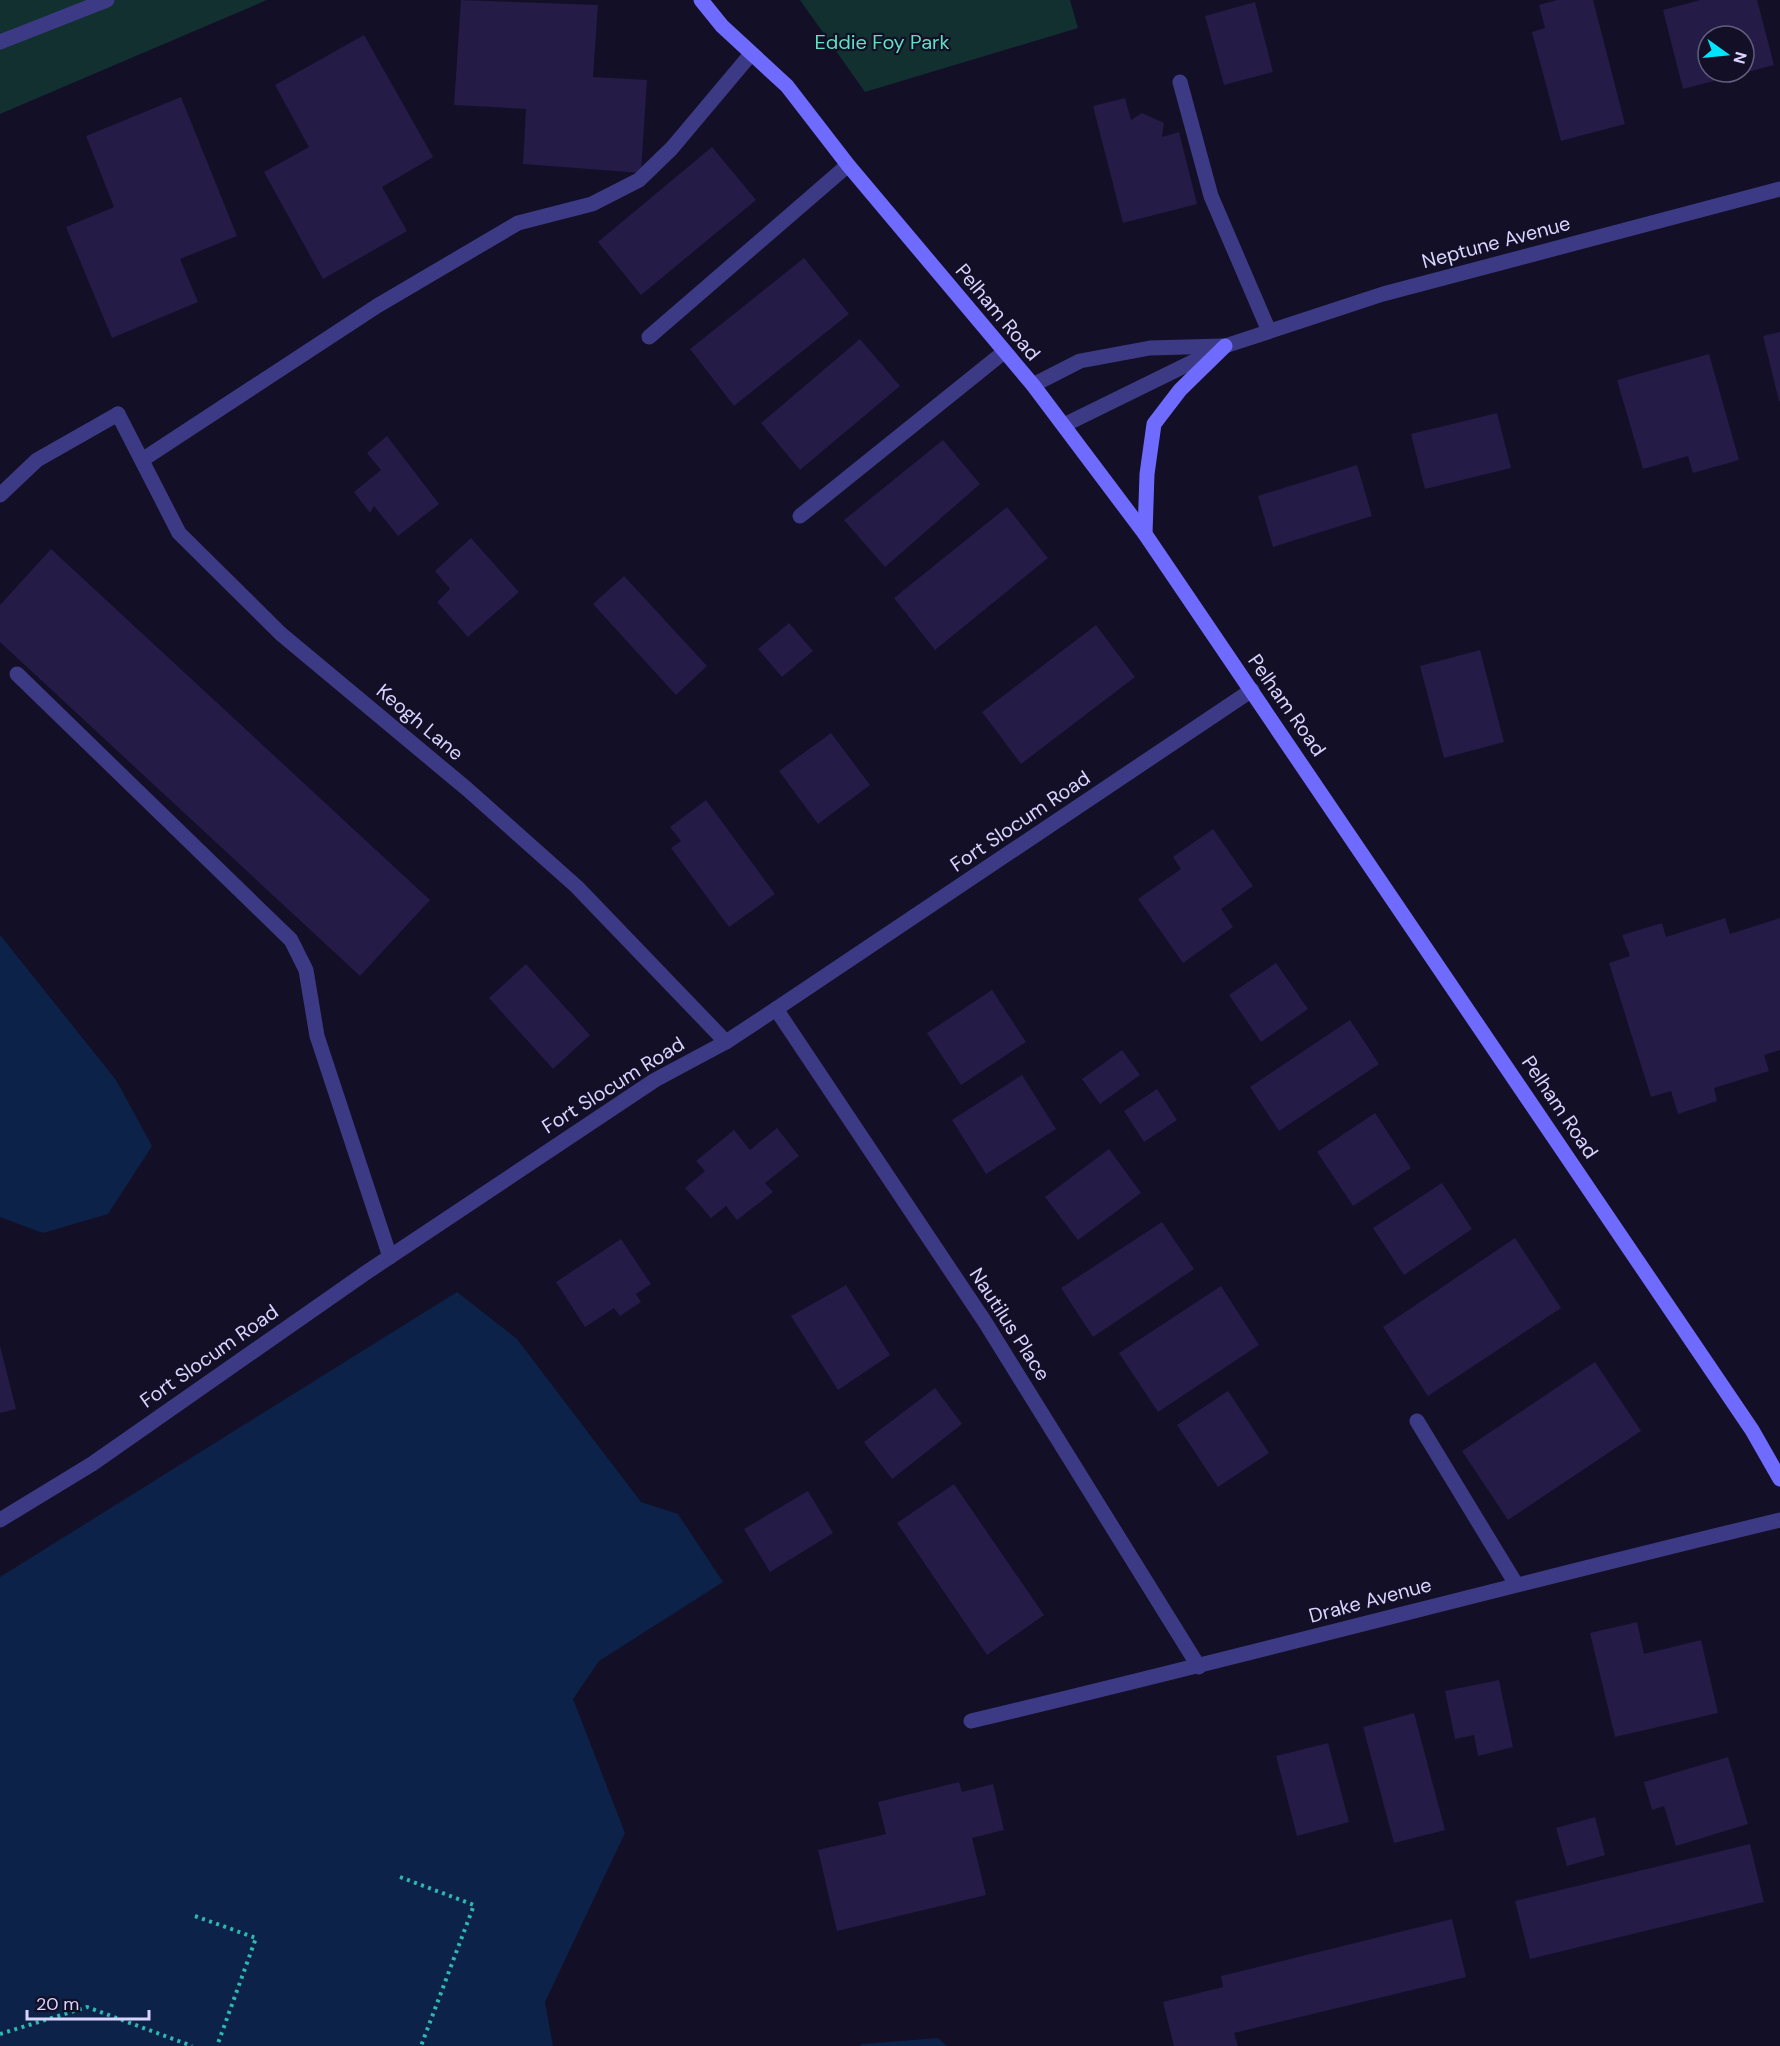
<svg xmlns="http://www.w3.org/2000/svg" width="1780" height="2046" viewBox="0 0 1780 2046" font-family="'DM Sans',sans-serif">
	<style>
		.green { fill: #12302f }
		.water { fill: #0c2248 }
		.building { fill: #241b47 }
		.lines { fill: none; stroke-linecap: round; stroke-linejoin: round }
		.path { stroke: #2fb8b0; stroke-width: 4; stroke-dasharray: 3 4.5; stroke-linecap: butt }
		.service { stroke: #3d3a85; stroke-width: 15 }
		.minor { stroke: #3d3a85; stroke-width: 15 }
		.tertiary { stroke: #3d3a85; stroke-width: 15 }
		.secondary { stroke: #6f6bff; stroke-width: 15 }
		.labels { text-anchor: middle; stroke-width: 4.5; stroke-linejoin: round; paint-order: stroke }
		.park-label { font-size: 20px; fill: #5fe0c0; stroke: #130f26 }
		.street-label { font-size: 20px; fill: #d9d4ff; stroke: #130f26 }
	</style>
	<rect width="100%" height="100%" fill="#130f26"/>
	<g class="green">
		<path d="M0,0h267l-267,114z"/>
		<path d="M800,0h270l8,28 -213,64z"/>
	</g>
	<g class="water">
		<path d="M0,935l116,145 36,66 -44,68 -65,19 -43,-16z"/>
		<path d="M457,1292l60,47 124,163 37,12 45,68 -124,79 -26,38 52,134 -80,169 8,44h-553v-469z"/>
		<path d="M938,2038l9,8h-88l3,-2z"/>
	</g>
	<g class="building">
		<path d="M461,0l137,5 -5,72 54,3 -6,93 -118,-9 3,-55 -72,-4z"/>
		<path d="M1557,0h36l32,124 -64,17 -29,-109 13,-4 -6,-23z"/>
		<path d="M1700,0h57l17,65 -30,8v-37h-36v36l36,1 -61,16 -20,-79z"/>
		<path d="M1255,2l18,70 -49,13 -19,-69z"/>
		<path d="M364,35l69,122 -51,30 25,44 -84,48 -59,-107 45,-25 -34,-62z"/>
		<path d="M181,97l56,139 -57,23 18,43 -86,36 -46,-111 48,-20 -28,-71z"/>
		<path d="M1125,98l6,22 11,-7 22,10 -2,14 17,-5 18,72 -74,19 -30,-117z"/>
		<path d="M712,147l44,53 -115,95 -43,-53z"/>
		<path d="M804,258l45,56 -115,92 -44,-57z"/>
		<path d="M1780,332v69h-1l-16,-65z"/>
		<path d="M860,339l40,47 -100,84 -39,-47z"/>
		<path d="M1709,354l30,106 -46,13 -5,-17 -45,13 -26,-89z"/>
		<path d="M1497,413l14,55 -86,21 -14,-55z"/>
		<path d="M387,436l52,68 -41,32 -24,-30 -4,7 -16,-21 27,-22 -14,-17z"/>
		<path d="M943,440l37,44 -95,83 -41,-47z"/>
		<path d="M1357,465l15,51 -99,31 -15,-51z"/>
		<path d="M1007,507l41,51 -113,92 -41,-52z"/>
		<path d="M471,538l48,54 -51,45 -31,-35 13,-13 -15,-18z"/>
		<path d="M51,549l379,351 -70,76 -360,-334v-37z"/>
		<path d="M624,576l83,90 -31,29 -83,-91z"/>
		<path d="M789,623l24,28 -31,26 -24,-28z"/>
		<path d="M1096,625l39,52 -114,87 -39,-52z"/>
		<path d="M1480,650l24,92 -60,16 -24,-92z"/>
		<path d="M831,733l39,52 -52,39 -39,-53z"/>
		<path d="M706,800l69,94 -46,33 -58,-79 10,-7 -11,-14z"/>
		<path d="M1213,829l40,57 -32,23 12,18 -50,36 -45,-64 43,-30 -8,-12z"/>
		<path d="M1725,918l5,16 50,-16v132l-16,5 5,16 -55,17 3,13 -39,13 -7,-23 -20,6 -42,-134 21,-7 -8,-21 40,-12 4,14z"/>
		<path d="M1276,963l32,46 -47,33 -32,-47z"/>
		<path d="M526,964l64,71 -37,34 -64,-71z"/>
		<path d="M992,990l34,52 -65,43 -34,-52z"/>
		<path d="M1350,1020l29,44 -100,67 -29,-44z"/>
		<path d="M1122,1050l18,25 -40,29 -18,-25z"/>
		<path d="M1022,1075l34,54 -70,45 -34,-54z"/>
		<path d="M1157,1089l20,31 -33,22 -20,-31z"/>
		<path d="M1375,1113l36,55 -58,38 -36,-54z"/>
		<path d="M777,1128l22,28 -34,27 8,9 -36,28 -11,-14 -15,12 -26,-30 20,-17 -9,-10 38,-31 16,20z"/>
		<path d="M1109,1149l32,44 -63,47 -33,-43z"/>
		<path d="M1442,1183l30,46 -68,46 -31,-47z"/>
		<path d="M1162,1222l32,47 -101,68 -32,-49z"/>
		<path d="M1515,1238l46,70 -133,88 -45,-69z"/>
		<path d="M621,1239l30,45 -15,10 5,8 -21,14 -6,-8 -29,19 -29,-45z"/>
		<path d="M846,1285l44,70 -52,35 -47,-74z"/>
		<path d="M1221,1286l38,59 -101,67 -39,-59z"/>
		<path d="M0,1346l16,63 -16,4z"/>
		<path d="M1595,1362l46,69 -133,89 -46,-69z"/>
		<path d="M935,1388l27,36 -70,55 -28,-37z"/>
		<path d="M1228,1391l41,62 -51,34 -41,-62z"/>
		<path d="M954,1484l90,131 -57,40 -90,-132z"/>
		<path d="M808,1491l25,42 -63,39 -26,-43z"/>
		<path d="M1637,1622l7,32 57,-14 17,73 -103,24 -25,-104z"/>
		<path d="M1499,1680l14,67 -35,9 -4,-21 -19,4 -10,-48z"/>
		<path d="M1414,1713l31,117 -51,13 -31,-116z"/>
		<path d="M1328,1743l21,79 -52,14 -21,-80z"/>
		<path d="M1728,1757l20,67 -72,22 -12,-40 -12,4 -8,-28z"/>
		<path d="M959,1782l3,10 31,-8 11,46 -32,8 14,57 -149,36 -19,-81 68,-16 -8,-32z"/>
		<path d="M1595,1817l10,38 -38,11 -11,-38z"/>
		<path d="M1750,1844l14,58 -234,57 -15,-58z"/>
		<path d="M1452,1919l14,58 -232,56 4,13h-64l-11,-44 60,-15 -2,-11z"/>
	</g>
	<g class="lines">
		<g class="path">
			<path d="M400,1877l74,28 -53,141"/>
			<path d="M195,1916l61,22 -39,108"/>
			<path d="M0,2034l87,-27 105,39"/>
		</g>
		<g class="service">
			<path d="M1180,82l31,114 58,135"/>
			<path d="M649,337l199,-172"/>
			<path d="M142,460l235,-154 141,-83 74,-19 47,-24 33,-32 79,-94"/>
			<path d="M0,495l37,-35 81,-46"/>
			<path d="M800,516l204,-164"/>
			<path d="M17,674l274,266 15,30 11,66 73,221"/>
			<path d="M1417,1421l99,163"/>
		</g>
		<g class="minor">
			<path d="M1033,385l47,-24 70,-13 72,-2"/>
			<path d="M118,414l61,119 102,101 186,155 110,98 149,155"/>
			<path d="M1064,425l161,-79 158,-52 397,-105"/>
			<path d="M776,1009l209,313 214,345"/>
			<path d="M0,1520l92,-56 272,-190 291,-194 71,-38 50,-33 476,-319"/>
			<path d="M971,1721c270,-64 539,-136 809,-201"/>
		</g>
		<path class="tertiary" d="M0,42l107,-42"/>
		<g class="secondary">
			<path d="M701,0l21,26 65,60 61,79 185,220 112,149 607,896 28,49"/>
			<path d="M1145,534l2,-60 7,-50 26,-34 45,-44"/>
		</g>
	</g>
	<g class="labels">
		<g class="park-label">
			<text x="882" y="49">Eddie Foy Park</text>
		</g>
		<g class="street-label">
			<text transform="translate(1496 242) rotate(-15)" y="7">Neptune Avenue</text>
			<text transform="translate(998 312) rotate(50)" y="7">Pelham Road</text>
			<text transform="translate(1287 705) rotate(55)" y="7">Pelham Road</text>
			<text transform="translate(420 722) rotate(40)" y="7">Keogh Lane</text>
			<text transform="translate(1020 821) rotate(-34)" y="7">Fort Slocum Road</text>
			<text transform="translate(613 1085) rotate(-32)" y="7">Fort Slocum Road</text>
			<text transform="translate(1560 1107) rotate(56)" y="7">Pelham Road</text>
			<text transform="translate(1010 1324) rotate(57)" y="7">Nautilus Place</text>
			<text transform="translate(209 1356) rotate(-35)" y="7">Fort Slocum Road</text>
			<text transform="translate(1370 1600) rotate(-15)" y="7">Drake Avenue</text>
		</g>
	</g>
	<g transform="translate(1726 54) rotate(105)"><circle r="28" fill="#130f26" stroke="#625e7d" stroke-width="1.5"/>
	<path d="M0-4.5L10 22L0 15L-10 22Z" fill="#00e5ff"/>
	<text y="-9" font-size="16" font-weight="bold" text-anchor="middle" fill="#d9d4ff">N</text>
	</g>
	<path d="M27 2010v9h122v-9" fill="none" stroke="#d9d4ff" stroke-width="3"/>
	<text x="36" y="2010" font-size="18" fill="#d9d4ff" stroke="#130f26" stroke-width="4.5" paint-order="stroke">20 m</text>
</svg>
